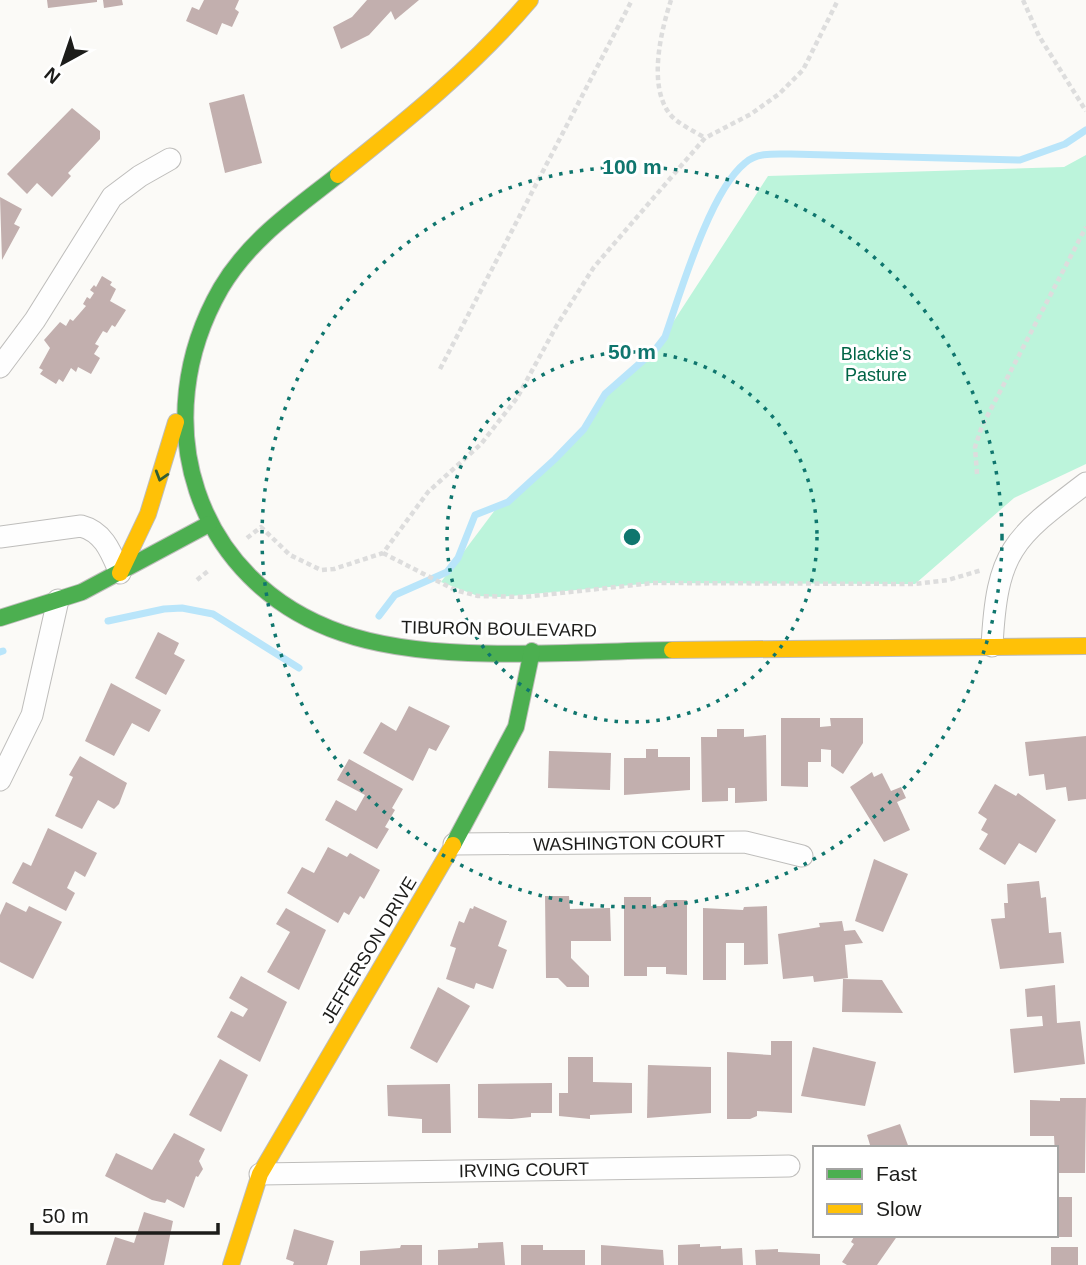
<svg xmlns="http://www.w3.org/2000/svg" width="1086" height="1265" viewBox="0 0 1086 1265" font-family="Helvetica,sans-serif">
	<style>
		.green { fill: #bcf4db }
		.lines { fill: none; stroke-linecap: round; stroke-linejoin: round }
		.stream { stroke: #b9e5fa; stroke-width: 7 }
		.building { fill: #c2afae }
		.street-casing { stroke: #bebdbb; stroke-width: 23 }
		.fast-casing { stroke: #bebdbb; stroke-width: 18 }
		.slow-casing { stroke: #bebdbb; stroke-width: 18 }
		.path { stroke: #ddd; stroke-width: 4.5; stroke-dasharray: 5 3.5; stroke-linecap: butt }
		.street { stroke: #fefefe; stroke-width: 21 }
		.fast { stroke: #4caf50; stroke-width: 16 }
		.slow { stroke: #ffc107; stroke-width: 16 }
		.oneway { stroke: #325e32 }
		.ring { fill: none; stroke: #0f766e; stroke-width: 3.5; stroke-dasharray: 3.5 7 }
		.labels { text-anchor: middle; stroke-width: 6; stroke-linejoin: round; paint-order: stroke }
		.park-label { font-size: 18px; fill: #006446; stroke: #fff }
		.street-label { font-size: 18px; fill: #1c1c1a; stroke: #fff }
		.centre { fill: #0f766e; stroke: #fff; stroke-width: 3.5 }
		.ring-label { font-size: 21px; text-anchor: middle; font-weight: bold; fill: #0f766e; stroke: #fff; stroke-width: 6; stroke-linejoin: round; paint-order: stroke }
	</style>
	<rect width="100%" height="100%" fill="#fbfaf7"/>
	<path class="green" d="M1086,155v309l-72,34 -99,86 -262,-1 -154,14 -21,-1 -37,-14 57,-76 10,-4 76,-73 21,-35 50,-44 113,-174 296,-9z"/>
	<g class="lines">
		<g class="stream">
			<path d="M379,616l16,-21 52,-23 11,-14 17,-43 33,-13 47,-43 29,-30 21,-35 50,-44 10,-13c15,-43 45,-146 80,-174 12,-11 31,-9 46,-9l229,6 45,-16 21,-14"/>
			<path d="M108,621l56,-12 18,-1 31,6 86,54"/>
			<path d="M0,652l3,-1"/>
		</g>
	</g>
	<g class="building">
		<path d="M47,0h50v2l-49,6z"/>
		<path d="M103,0h19l1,5 -19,3z"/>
		<path d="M204,0h35l-4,9 4,3 -7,15 -10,-4 -5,12 -31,-14 6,-14 7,3z"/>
		<path d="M367,0h52l-24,20 -4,-9 -22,24 -28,14 -8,-22 19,-10z"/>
		<path d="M244,94l18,69 -37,10 -16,-70z"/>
		<path d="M72,108l28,23v8l-32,34 3,3 -19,21 -15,-14 -10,11 -20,-20z"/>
		<path d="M0,197l22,12 -8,15 6,3 -18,33z"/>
		<path d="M102,276l10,6 -2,3 6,4 -6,12 16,9 -11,17 -3,-2 -5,8 -4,-2 -8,13 4,2 -5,8 6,4 -9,16 -13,-7 -2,5 -5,-4 -8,14 -4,-3 -3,5 -16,-10 3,-4 -4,-2 11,-20 -6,-8 16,-18 6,4 4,-7 3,2 13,-15 -3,-2 4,-7 3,2 4,-6 -4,-3 4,-5 2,2z"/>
		<path d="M158,632l21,11 -5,11 11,6 -19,35 -31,-17z"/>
		<path d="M111,683l50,27 -12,22 -17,-9 -18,33 -29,-15z"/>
		<path d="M409,706l41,20 -14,25 -7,-3 -16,33 -50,-28 18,-31 15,9z"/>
		<path d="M781,718h39v9l11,-1 -1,-8h33v25l-20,31 -12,-8v-16l-10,-1v13h-13v25l-27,-1z"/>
		<path d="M717,729h27v8l22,-2 1,66 -32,2v-15h-7v13l-26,1 -1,-65h16z"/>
		<path d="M1086,736v63l-18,2 -2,-14 -20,3 -2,-16 -15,2 -4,-34z"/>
		<path d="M646,749h12v8h32v33l-66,5v-37h22z"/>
		<path d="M549,751l62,2 -1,37 -62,-2z"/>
		<path d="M80,756l47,27 -8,21 -5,5 -16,-9 -16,29 -27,-13 18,-39 -4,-2z"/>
		<path d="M349,759l54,30 -11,19 3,2 -10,17 4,2 -12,20 -52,-29 11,-20 20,11 9,-16 -28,-15z"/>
		<path d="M872,772l2,5 8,-4 9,18 10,-4 5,11 -9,4 13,28 -26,12 -34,-55z"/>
		<path d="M995,784l21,12 2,-3 38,27 -20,33 -17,-10 -14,22 -26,-16 9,-15 -7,-4 6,-11 -9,-6z"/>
		<path d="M48,828l49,25 -12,24 -10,-6 -8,17 8,5 -9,18 -54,-28 11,-21 8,4z"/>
		<path d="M328,847l19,10 3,-4 30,17 -16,29 -4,-3 -11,19 -5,-3 -6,11 -51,-30 15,-26 12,6z"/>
		<path d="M874,859l34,15 -25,58 -28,-11z"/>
		<path d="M1039,881l2,17 5,-1 3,36 12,-1 3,31 -64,6 -9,-50 14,-1 -1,-15h4l-1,-19z"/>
		<path d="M545,896h24l1,13 40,-1 1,33h-40v17l18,18v11h-22l-9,-9h-12z"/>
		<path d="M624,897h27v9h10l5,-6h21v75l-21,-1v-7h-19v9h-23z"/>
		<path d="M6,902l20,10 3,-6 33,16 -29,57 -33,-17v-47z"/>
		<path d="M474,906l33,15 -9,25 9,4 -14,39 -17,-6 -2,6 -28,-10 10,-31 -6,-2 9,-25 5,2 6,-15 3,1z"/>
		<path d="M767,906l1,58 -24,1v-22h-18v37h-23v-72l40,2 1,-3z"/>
		<path d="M286,908l40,22 -27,60 -32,-18 23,-40 -14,-8z"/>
		<path d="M842,921l2,10 11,-1 8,13 -18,2 3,33 -34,4 -1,-6 -30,3 -5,-45 42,-7 -1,-4z"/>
		<path d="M241,976l46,26 -27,60 -43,-25 14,-26 12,6 5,-8 -19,-11z"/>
		<path d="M843,979l39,1 21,33 -61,-1z"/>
		<path d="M1055,985l2,38 23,-2 5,43 -71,9 -4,-44 33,-3 -1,-10 -15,1 -2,-28z"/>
		<path d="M438,987l32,19 -33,57 -27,-15z"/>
		<path d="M771,1041h21v72l-35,-2v5l-7,3h-23v-67l44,3z"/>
		<path d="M813,1047l63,15 -11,44 -64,-10z"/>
		<path d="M568,1057h25v25l39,1v30l-42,2v4l-31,-3v-23h9z"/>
		<path d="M220,1059l28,16 -27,57 -32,-17z"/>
		<path d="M648,1065l63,2v46l-64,5z"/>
		<path d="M552,1083v30h-21v4l-19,2 -34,-1v-34z"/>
		<path d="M450,1084l1,49h-29v-14l-34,-3 -1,-31z"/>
		<path d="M1060,1098h26l-1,75h-29l-2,-37h-24v-36l30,1z"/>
		<path d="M900,1124l9,24h-38l-4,-13z"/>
		<path d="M174,1133l31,16 -6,12 4,8 -5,8 -2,-1 -12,32 -17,-9 -2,4 -13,-3 -47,-24 11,-23 36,17z"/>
		<rect x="1056" y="1197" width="16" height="40"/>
		<path d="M144,1212l29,9 -9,44h-58l9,-28 19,6z"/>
		<path d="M294,1229l40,12 -7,24h-34l1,-3 -8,-3z"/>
		<path d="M855,1235h43l-21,30h-30l-5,-3 12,-18 -3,-2z"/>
		<path d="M503,1242l2,23h-67v-15l40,-2v-5z"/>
		<path d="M700,1244v3l21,-1v3l21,-1 1,17h-65v-20z"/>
		<path d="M401,1245h21v20h-62v-14l40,-3z"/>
		<path d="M521,1245h22v5h42v15h-64z"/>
		<path d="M601,1245l62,5 1,15h-63z"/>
		<rect x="1051" y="1247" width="27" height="18"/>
		<path d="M778,1249v3l42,2v11h-64l-1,-15z"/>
	</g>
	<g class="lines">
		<g class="street-casing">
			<g id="street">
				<path d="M0,367l35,-47 77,-123 28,-21 30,-17"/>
				<path d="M0,537l81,-11c23,6 30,26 39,47"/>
				<path d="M992,646c5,-95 20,-107 94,-163"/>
				<path d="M0,780l32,-65 26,-115"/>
				<path d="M454,844l291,-2 57,14"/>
				<path d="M260,1174l529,-8"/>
			</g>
		</g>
		<g class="fast-casing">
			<g id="fast">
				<path d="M338,175c-43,34 -88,64 -117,113 -76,132 -28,294 121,345 91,32 232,18 330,17"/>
				<path d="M0,618l82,-26 127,-68"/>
				<path d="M453,845l63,-118 16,-76"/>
			</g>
		</g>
		<g class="slow-casing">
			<g id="slow">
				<path d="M338,175c69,-55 135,-108 192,-175"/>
				<path d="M120,573l28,-59 28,-92"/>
				<path d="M672,650l414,-4"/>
				<path d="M231,1265l29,-91 193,-329"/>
			</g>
		</g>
		<g class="path">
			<path d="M671,0c-10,31 -23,84 -2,113 7,10 25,18 36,25"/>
			<path d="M1023,0l16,36 47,75"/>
			<path d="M440,369l192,-369"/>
			<path d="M977,474l-2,-27 7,-21 104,-199"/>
			<path d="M247,538l14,-11 29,28 31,15 13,-1 49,-16 45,-61 53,-48 36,-46 40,-73 37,-58 111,-129 46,-24 28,-20 24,-24 35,-70"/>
			<path d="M383,553l72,37 23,6 46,1 129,-14 262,1 33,-4 34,-10"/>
			<path d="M197,580l11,-9"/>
		</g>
		<use href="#street" class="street"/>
		<use href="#fast" class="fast"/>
		<use href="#slow" class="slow"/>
	</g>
	<defs><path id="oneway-chevron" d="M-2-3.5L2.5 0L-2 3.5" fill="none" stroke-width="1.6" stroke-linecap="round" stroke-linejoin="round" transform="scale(1.75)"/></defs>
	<use class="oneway" href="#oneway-chevron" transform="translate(161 476) rotate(107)"/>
	<g class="ring">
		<circle cx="632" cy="537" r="185"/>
		<circle cx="632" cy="537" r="370"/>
	</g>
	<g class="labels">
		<g class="park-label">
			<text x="876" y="360">Blackie's<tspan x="876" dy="21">Pasture</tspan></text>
		</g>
		<g class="street-label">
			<text transform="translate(499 629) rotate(1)" y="6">TIBURON BOULEVARD</text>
			<text transform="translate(629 843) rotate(-1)" y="6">WASHINGTON COURT</text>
			<text transform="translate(369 950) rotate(-59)" y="6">JEFFERSON DRIVE</text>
			<text transform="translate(524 1170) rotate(-1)" y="6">IRVING COURT</text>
		</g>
	</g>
	<circle cx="632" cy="537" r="10" class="centre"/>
	<g class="ring-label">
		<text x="632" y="174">100 m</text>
		<text x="632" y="359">50 m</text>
	</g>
	<rect x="813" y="1146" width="245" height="91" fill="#ffffff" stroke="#a4a4a3" stroke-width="2"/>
	<rect x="827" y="1169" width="35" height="10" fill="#4caf50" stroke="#a4a4a3" stroke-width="2"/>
	<text x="876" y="1181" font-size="21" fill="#1c1c1a">Fast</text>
	<rect x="827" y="1204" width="35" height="10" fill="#ffc107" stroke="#a4a4a3" stroke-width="2"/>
	<text x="876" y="1216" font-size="21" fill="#1c1c1a">Slow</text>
	<g transform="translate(63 63) rotate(220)" stroke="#ffffff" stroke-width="5" paint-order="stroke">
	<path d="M0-5L12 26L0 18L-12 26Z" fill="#1c1c1a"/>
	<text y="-10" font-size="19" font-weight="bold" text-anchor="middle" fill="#1c1c1a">N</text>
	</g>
	<path d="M32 1223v10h186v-10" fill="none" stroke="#1c1c1a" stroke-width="3.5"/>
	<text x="42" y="1223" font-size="21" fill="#1c1c1a" stroke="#ffffff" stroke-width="5" paint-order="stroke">50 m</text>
</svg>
